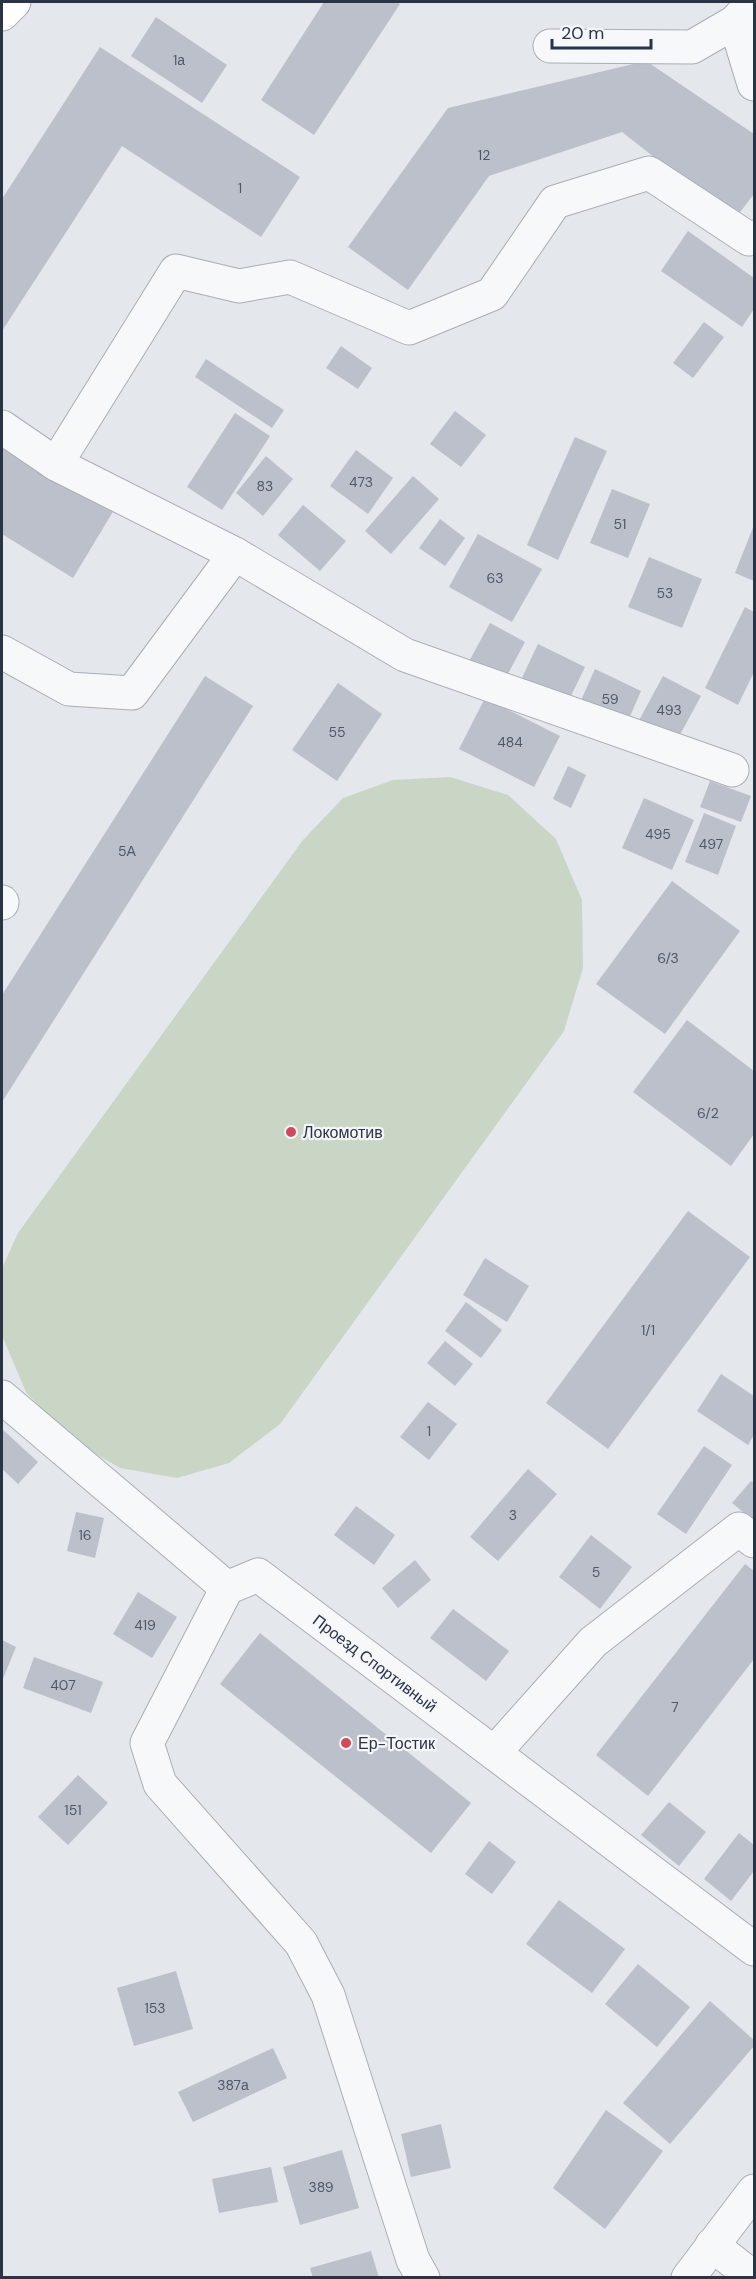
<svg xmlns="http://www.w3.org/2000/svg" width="756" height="2279" viewBox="0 0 756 2279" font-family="'DM Sans',sans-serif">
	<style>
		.green { fill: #c9d6c5 }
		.building { fill: #bbc0ca }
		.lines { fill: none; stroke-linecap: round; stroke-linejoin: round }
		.minor-casing { stroke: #a9aeb7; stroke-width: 35 }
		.major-casing { stroke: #a3abb8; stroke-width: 35 }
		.minor { stroke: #f7f8fa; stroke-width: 33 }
		.major { stroke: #fff; stroke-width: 33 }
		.poi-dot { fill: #d1495b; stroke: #f4f6f9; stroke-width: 2 }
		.labels { text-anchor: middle; stroke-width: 4.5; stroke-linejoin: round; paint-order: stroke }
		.number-label { font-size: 14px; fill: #4f5766 }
		.poi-label { font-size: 16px; fill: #2b3445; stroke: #f4f6f9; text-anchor: start }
		.street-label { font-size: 16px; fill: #2b3445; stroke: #f4f6f9 }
	</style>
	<rect width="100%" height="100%" fill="#e4e7ec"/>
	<path class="green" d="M450,777l58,18 48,44 26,61 1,68 -19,63 -284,393 -51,39 -52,15 -57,-10 -53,-31 -41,-45 -23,-54 -1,-70 16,-35 285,-393 40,-42 50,-18z"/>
	<g class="building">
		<path d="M324,2h72l4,2 -86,131 -53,-35z"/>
		<path d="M156,17l71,48 -25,38 -71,-47z"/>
		<path d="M100,47l200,130 -39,60 -139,-91 -120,185v-132z"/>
		<path d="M646,61l108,73v60l-20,26 -112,-88 -133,44 -81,114 -60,-43 100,-139z"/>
		<path d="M688,231l66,47v31l-12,18 -81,-56z"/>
		<path d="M704,322l20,15 -31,41 -20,-15z"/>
		<path d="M341,346l31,22 -14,21 -32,-21z"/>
		<path d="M206,359l78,51 -12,18 -77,-51z"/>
		<path d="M455,411l31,24 -25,32 -31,-23z"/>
		<path d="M235,413l35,23 -48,74 -35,-23z"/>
		<path d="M575,437l32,14 -49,109 -31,-15z"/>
		<path d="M2,441l112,69 -41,68 -71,-44z"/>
		<path d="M356,450l37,28 -25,36 -38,-28z"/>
		<path d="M266,456l27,23 -30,37 -27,-23z"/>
		<path d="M413,476l26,23 -48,55 -26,-23z"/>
		<path d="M612,489l38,15 -22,54 -38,-15z"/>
		<path d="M303,505l43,36 -26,30 -42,-36z"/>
		<path d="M440,519l25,19 -20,28 -26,-18z"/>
		<path d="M754,525v56l-19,-8z"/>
		<path d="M478,534l64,35 -30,53 -63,-35z"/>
		<path d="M649,557l53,22 -20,49 -54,-21z"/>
		<path d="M745,607l9,5v60l-16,33 -33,-17z"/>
		<path d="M490,623l35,19 -23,43 -35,-20z"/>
		<path d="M538,644l47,23 -18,37 -47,-22z"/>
		<path d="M595,669l46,22 -16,37 -47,-21z"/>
		<path d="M205,676l48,30 -251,396v-107z"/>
		<path d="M663,676l38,20 -26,48 -38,-20z"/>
		<path d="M338,683l44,31 -45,67 -45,-31z"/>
		<path d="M485,698l75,38 -26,51 -75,-38z"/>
		<path d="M568,766l18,9 -15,33 -18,-9z"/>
		<path d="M710,781l41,15 -10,26 -41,-15z"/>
		<path d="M644,798l50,22 -22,50 -50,-22z"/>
		<path d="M704,813l32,13 -18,49 -33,-13z"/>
		<path d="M672,881l68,50 -75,103 -69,-50z"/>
		<path d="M687,1020l67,51v63l-23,32 -98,-74z"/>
		<path d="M688,1211l62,46 -142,192 -62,-46z"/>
		<path d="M485,1258l44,28 -22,36 -44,-27z"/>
		<path d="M466,1302l36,28 -21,28 -36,-27z"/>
		<path d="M445,1341l28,23 -18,22 -28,-23z"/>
		<path d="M721,1374l33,22v39l-6,10 -51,-34z"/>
		<path d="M428,1402l29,22 -28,36 -29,-23z"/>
		<path d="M2,1429l36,33 -20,22 -16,-15z"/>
		<path d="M704,1446l28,19 -46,69 -29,-20z"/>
		<path d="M528,1469l29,25 -59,67 -28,-24z"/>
		<path d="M751,1481l3,2v38l-22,-18z"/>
		<path d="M356,1506l39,29 -21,30 -40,-30z"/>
		<path d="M76,1512l28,6 -9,40 -28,-7z"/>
		<path d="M591,1535l41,32 -32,42 -41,-32z"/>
		<path d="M415,1560l16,20 -33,28 -16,-20z"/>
		<path d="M745,1564l9,7v88l-106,137 -52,-41z"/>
		<path d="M138,1592l39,25 -25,41 -39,-24z"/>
		<path d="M453,1609l56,42 -23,30 -56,-43z"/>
		<path d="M260,1633l211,170 -40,50 -211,-169z"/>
		<path d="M2,1640l14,7 -14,34z"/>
		<path d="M34,1657l69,25 -12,31 -68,-25z"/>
		<path d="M78,1775l30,28 -40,42 -30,-28z"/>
		<path d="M669,1802l37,30 -27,34 -38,-31z"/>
		<path d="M739,1833l15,12v26l-23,30 -27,-22z"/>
		<path d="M489,1841l27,21 -24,32 -27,-20z"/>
		<path d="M559,1900l66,49 -33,44 -66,-49z"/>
		<path d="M638,1964l52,43 -33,40 -52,-43z"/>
		<path d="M176,1971l17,58 -59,17 -17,-58z"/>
		<path d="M710,2001l44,39v6l-84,98 -47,-41z"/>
		<path d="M273,2048l14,30 -94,44 -15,-30z"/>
		<path d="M606,2110l57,41 -58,78 -52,-41z"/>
		<path d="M441,2124l10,44 -40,9 -10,-43z"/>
		<path d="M342,2150l17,58 -59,17 -17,-58z"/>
		<path d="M271,2167l7,35 -59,11 -7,-34z"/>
		<path d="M371,2251l8,27h-66l-3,-10z"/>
	</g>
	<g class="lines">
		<g class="minor-casing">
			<g id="minor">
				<path d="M753,2l-18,20 19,62"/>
				<path d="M550,46l142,1 43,-25"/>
				<path d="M2,427l54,37 179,90 170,101 327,115"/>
				<path d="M56,464l120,-193 63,15 51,-9 119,51 83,-34 63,-92 94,-29 100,66 5,-2"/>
				<path d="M2,652l67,37 63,4 103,-139"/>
				<path d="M2,903v-1"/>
				<path d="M2,1397l225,191 31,-13 496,374"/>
				<path d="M227,1588l-80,155 13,41 141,159 27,52 85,265 10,18"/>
				<path d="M494,1753l99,-111 146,-113 15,12"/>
				<path d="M712,2245l42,33"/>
				<path d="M688,2278l66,-87"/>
			</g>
		</g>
		<g class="major-casing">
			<path id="major" d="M2,14l12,-12"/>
		</g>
		<use href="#minor" class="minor"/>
		<use href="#major" class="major"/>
	</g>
	<g class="poi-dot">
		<circle cx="291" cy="1132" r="6"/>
		<circle cx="346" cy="1743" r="6"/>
	</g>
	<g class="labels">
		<g class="number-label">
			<text x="179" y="65">1а</text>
			<text x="484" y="160">12</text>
			<text x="240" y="193">1</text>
			<text x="361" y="487">473</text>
			<text x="265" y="491">83</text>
			<text x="620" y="529">51</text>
			<text x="495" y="583">63</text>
			<text x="665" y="598">53</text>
			<text x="610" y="704">59</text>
			<text x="669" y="715">493</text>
			<text x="337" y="737">55</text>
			<text x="510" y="747">484</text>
			<text x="658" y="839">495</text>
			<text x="711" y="849">497</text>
			<text x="127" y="856">5А</text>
			<text x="668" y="963">6/3</text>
			<text x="708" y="1118">6/2</text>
			<text x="648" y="1335">1/1</text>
			<text x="429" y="1436">1</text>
			<text x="513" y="1520">3</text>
			<text x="85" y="1540">16</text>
			<text x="596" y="1577">5</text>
			<text x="145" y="1630">419</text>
			<text x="63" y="1690">407</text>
			<text x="675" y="1712">7</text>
			<text x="73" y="1815">151</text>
			<text x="155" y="2013">153</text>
			<text x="233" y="2090">387а</text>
			<text x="321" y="2192">389</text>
		</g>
		<g class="poi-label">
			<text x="303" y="1138">Локомотив</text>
			<text x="358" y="1749">Ер-Тостик</text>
		</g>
		<g class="street-label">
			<text transform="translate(375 1663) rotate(37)" y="6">Проезд Спортивный</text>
		</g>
	</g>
	<rect width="756" height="2279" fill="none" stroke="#2b3445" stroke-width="6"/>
	<path d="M552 39v9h99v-9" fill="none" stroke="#2b3445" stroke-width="3"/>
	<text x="561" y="39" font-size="18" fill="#2b3445" stroke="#f4f6f9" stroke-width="4.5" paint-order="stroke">20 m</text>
</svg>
